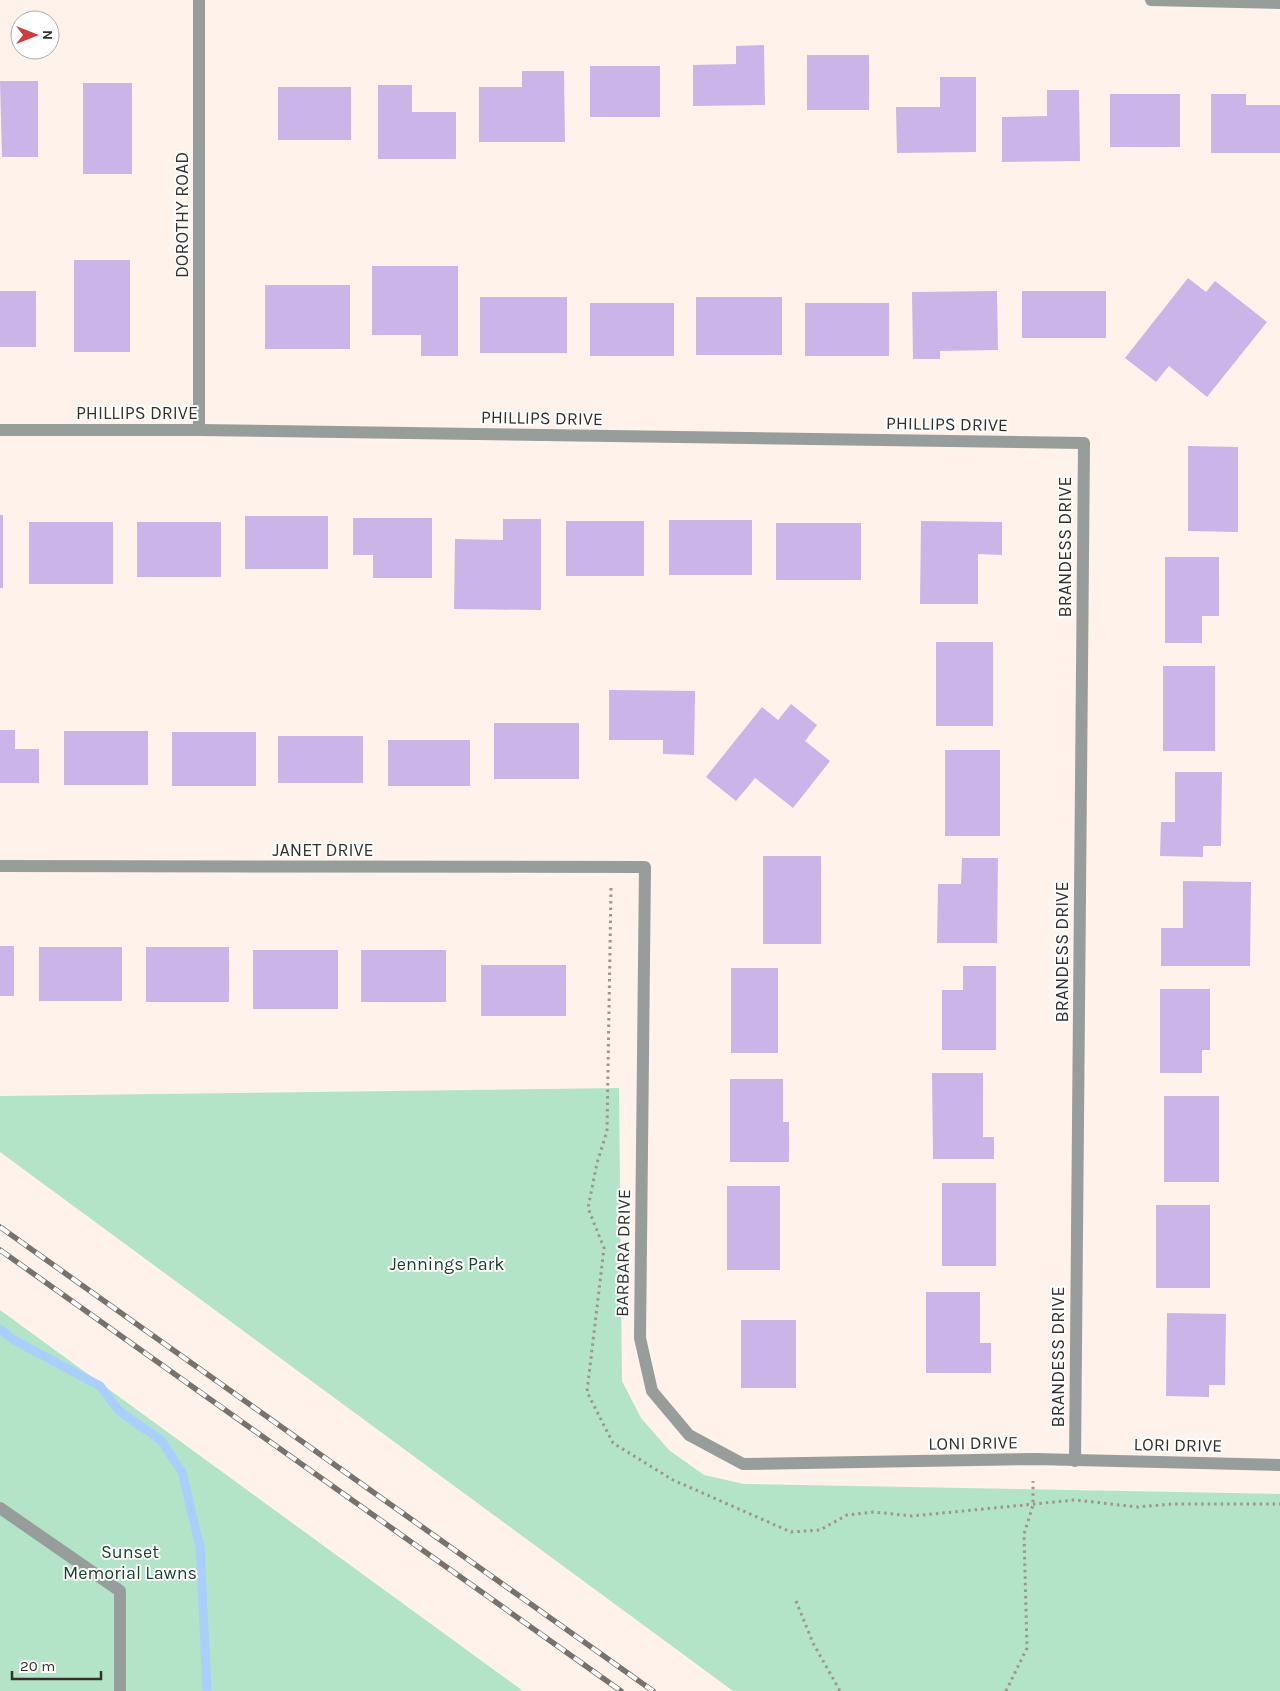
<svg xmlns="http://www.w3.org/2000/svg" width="1280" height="1691" viewBox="0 0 1280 1691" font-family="Karla,sans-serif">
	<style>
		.green { fill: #b4e4c7 }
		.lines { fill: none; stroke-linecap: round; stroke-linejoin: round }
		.stream { stroke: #abcffd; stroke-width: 9 }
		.building { fill: #cab4e8 }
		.path { stroke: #9e9590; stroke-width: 3; stroke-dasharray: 2.5 4; stroke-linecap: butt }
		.service { stroke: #979d9a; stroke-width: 12 }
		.minor { stroke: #979d9a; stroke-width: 12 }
		.rail-casing { stroke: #78716c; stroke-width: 5.5 }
		.rail { stroke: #fff; stroke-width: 4; stroke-dasharray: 11; stroke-linecap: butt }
		.labels { text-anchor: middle; stroke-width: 4; stroke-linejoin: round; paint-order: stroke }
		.street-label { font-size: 18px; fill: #35302c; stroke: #fff }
		.park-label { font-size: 18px; fill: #17432d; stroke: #fff }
	</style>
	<rect width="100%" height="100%" fill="#fef2eb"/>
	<g class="green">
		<path d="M619,1088l3,293 19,37 28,32 35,25 40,9 536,10v197h-547l-733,-539v-56z"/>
		<path d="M0,1310l523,381h-523z"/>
	</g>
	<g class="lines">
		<path class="stream" d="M0,1329l12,10 88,47 19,25 42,29 21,32 18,75 7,144"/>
	</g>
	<g class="building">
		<path d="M764,45l1,60 -72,1v-41l43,-1v-18z"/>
		<rect x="807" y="55" width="62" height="55"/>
		<rect x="590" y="66" width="70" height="51"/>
		<path d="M522,71h42l1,71h-86v-55h43z"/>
		<path d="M940,77h36v75l-79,1 -1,-46h44z"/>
		<path d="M0,81h38v76h-36z"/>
		<rect x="83" y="83" width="49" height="91"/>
		<path d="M378,85h34v27h44v47h-78z"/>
		<rect x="278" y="87" width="73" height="53"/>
		<path d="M1047,90h32l1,71 -78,1v-45l45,-1z"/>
		<rect x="1110" y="94" width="70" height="53"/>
		<path d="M1211,94h35v11h34v48h-69z"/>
		<rect x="74" y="260" width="56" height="92"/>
		<path d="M372,266h86v90h-37v-21h-49z"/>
		<path d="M1188,278l18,14 9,-11 52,41 -60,75 -38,-31 -13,16 -31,-24z"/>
		<rect x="265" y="285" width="85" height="64"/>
		<rect x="0" y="291" width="36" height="56"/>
		<path d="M997,291l1,59 -58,1v8h-27l-1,-67z"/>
		<rect x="1022" y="291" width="84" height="47"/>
		<rect x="480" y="297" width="87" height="56"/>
		<rect x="696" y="297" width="86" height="58"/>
		<rect x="590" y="303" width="84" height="53"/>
		<rect x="805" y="303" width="84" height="53"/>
		<path d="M1188,446l50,1v85l-50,-1z"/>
		<rect x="0" y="515" width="3" height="73"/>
		<rect x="245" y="516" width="83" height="53"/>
		<path d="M353,518h79v60h-59v-23h-20z"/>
		<path d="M503,519h38v91l-87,-1 1,-70 48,1z"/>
		<rect x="669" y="520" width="83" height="55"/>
		<rect x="566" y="521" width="78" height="55"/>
		<path d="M921,521l81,1v33l-24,-1v50h-58z"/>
		<rect x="29" y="522" width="84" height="62"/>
		<rect x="137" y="522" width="84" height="55"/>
		<rect x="776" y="523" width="85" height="57"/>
		<path d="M1165,557h54v59h-17v27h-37z"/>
		<rect x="936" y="642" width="57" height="84"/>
		<rect x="1163" y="666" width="52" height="85"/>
		<path d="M609,690l86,1 -1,64 -31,-1v-14h-54z"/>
		<path d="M791,704l26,21 -12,16 25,20 -37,47 -38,-30 -19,23 -30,-24 56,-70 16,13z"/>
		<rect x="494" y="723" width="85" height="56"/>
		<path d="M0,730h15v19h24v34h-39z"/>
		<rect x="64" y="731" width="84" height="54"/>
		<rect x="172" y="732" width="84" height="54"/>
		<rect x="278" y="736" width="85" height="47"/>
		<rect x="388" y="740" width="82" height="46"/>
		<rect x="945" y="750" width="55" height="86"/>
		<path d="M1175,772h47l-1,74h-18v11l-43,-1 1,-34h14z"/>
		<rect x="763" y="856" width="58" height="88"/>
		<path d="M962,858h36l-1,85h-60l1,-59h23z"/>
		<path d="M1183,881l68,1 -1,84h-89v-38h22z"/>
		<rect x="0" y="946" width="14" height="50"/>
		<rect x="39" y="947" width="83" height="54"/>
		<rect x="146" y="947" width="83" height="55"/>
		<rect x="253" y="950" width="85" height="59"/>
		<rect x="361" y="950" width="85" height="52"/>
		<rect x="481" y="965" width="85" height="51"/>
		<path d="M963,966h33v84h-54v-60h21z"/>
		<rect x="731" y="968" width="47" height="85"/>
		<path d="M1160,989h50v61h-8v23h-42z"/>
		<path d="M932,1073h51v64h11v22h-61z"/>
		<path d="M730,1079h53v43h6v40h-59z"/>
		<rect x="1164" y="1096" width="55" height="86"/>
		<rect x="942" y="1183" width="54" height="83"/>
		<rect x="727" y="1186" width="53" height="84"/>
		<rect x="1156" y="1205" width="54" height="83"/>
		<path d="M926,1292h54v51h11v30h-65z"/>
		<path d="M1167,1313l59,1 -1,71h-16v12l-43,-1z"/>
		<rect x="741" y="1320" width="55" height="68"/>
	</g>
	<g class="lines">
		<g class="path">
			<path d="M611,888l-4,243 -10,32 -9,45 16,40 -17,144 26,51 60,37 118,52 29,-2 27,-15 27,-3 38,4 163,-16 63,7 34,-3h108"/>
			<path d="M796,1601l17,42 27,48"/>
			<path d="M1006,1691l21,-43 -3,-114 9,-29v-24"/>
		</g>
		<path class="service" d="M0,1508l120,83v100"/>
		<g class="minor">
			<path d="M199,0v430"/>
			<path d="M1151,0l129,3"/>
			<path d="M0,430h199l885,13 -9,1018"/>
			<path d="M0,866l645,1 -5,471 12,53 37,44 54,29 292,-5 245,6"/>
		</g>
		<g class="rail-casing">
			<g id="rail">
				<path d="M0,1227l653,464"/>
				<path d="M0,1250l621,441"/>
			</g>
		</g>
		<use href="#rail" class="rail"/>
	</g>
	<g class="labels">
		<g class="street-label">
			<text transform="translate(182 215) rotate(-90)" y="6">DOROTHY ROAD</text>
			<text x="137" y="419">PHILLIPS DRIVE</text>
			<text transform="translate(542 418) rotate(1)" y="6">PHILLIPS DRIVE</text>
			<text transform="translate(947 424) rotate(1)" y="6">PHILLIPS DRIVE</text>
			<text transform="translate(1065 547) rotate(-90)" y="6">BRANDESS DRIVE</text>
			<text x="323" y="856">JANET DRIVE</text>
			<text transform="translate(1062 952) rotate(-90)" y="6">BRANDESS DRIVE</text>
			<text transform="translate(623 1253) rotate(-89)" y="6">BARBARA DRIVE</text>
			<text transform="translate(1058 1357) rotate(-90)" y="6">BRANDESS DRIVE</text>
			<text transform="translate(973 1443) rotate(-1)" y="6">LONI DRIVE</text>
			<text transform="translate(1178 1445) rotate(1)" y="6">LORI DRIVE</text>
		</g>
		<g class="park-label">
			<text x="447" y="1270">Jennings Park</text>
			<text x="130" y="1558">Sunset<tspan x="130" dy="21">Memorial Lawns</tspan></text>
		</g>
	</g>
	<g transform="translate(35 35) rotate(90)"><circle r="24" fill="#ffffff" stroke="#aeacab"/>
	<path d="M0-4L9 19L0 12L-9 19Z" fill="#cd3e3c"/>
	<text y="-8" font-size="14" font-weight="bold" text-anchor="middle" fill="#35302c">N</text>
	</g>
	<path d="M12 1671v8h89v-8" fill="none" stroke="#35302c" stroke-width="2.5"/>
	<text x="20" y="1671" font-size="15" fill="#35302c" stroke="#ffffff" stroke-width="4" paint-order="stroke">20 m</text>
</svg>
